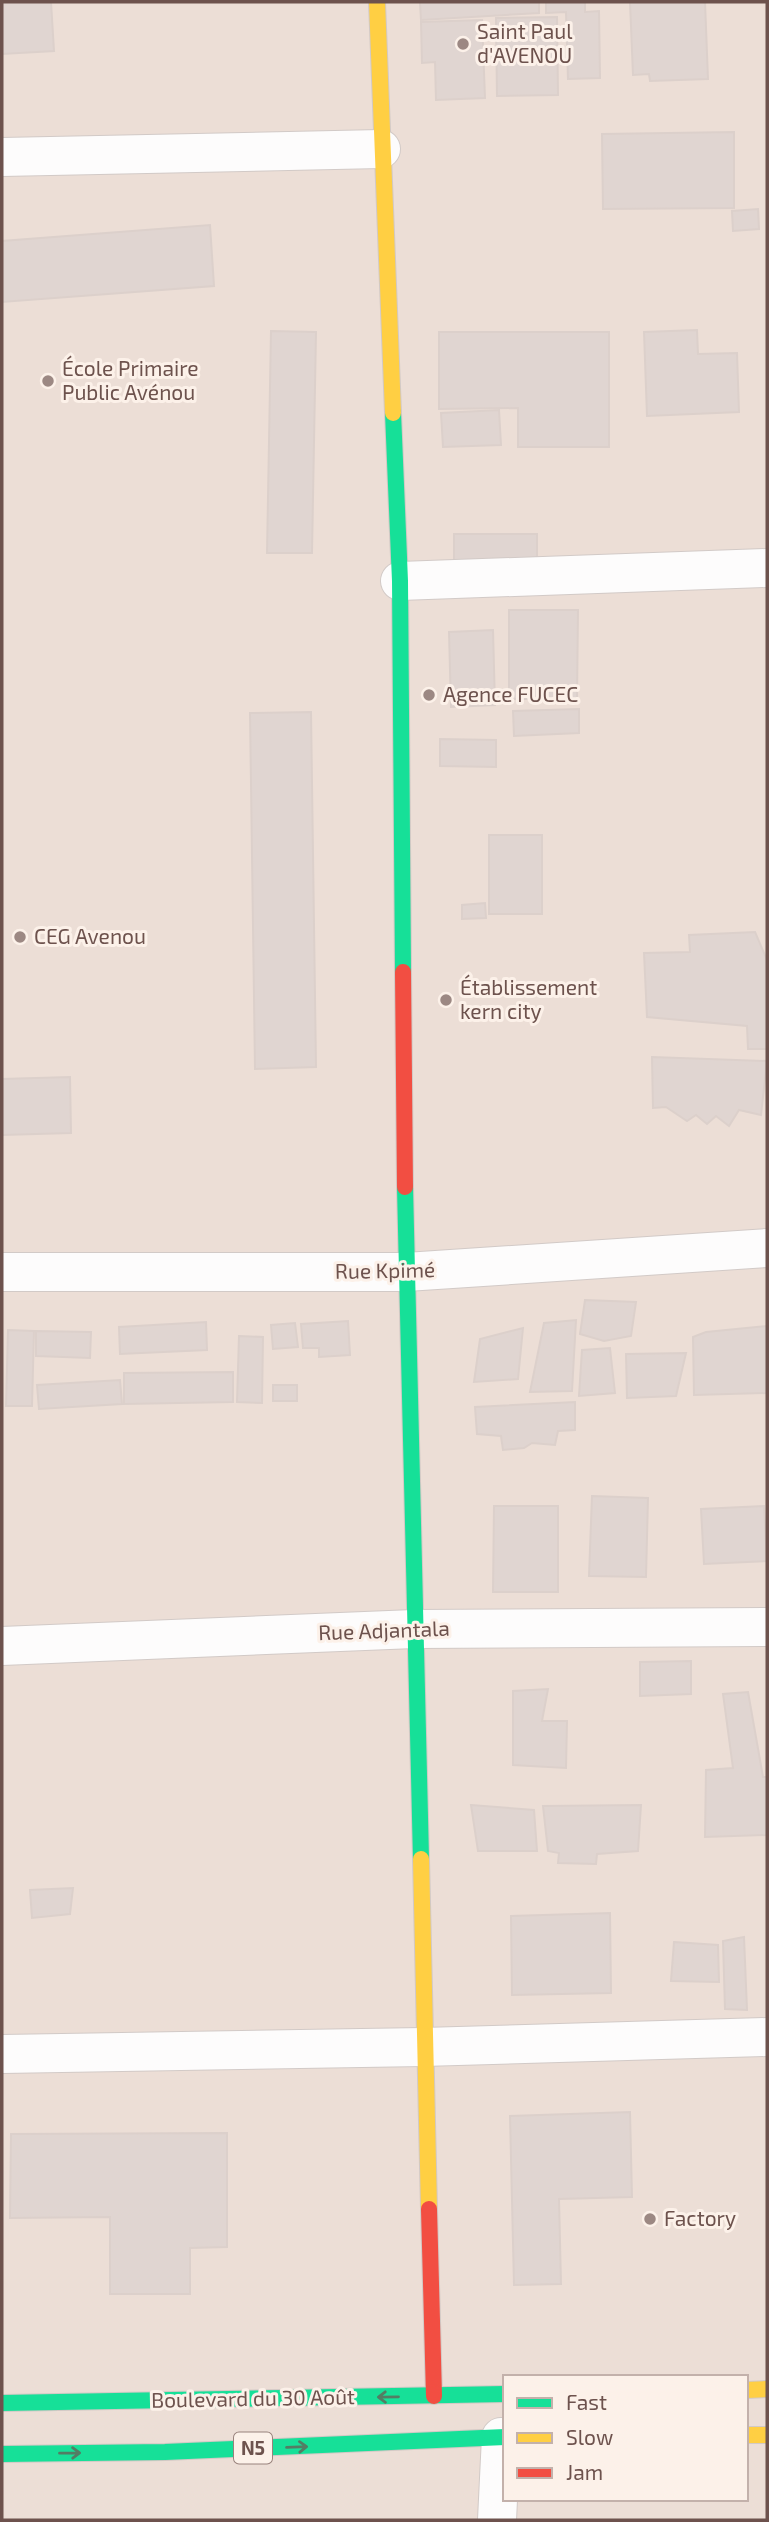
<svg xmlns="http://www.w3.org/2000/svg" width="769" height="2522" viewBox="0 0 769 2522" font-family="'Exo 2',sans-serif">
	<style>
		.residential { fill: #ecded6; fill-rule: evenodd }
		.building { fill: #e0d5d1; stroke: #dcd0cb; stroke-width: 2 }
		.lines { fill: none; stroke-linecap: round; stroke-linejoin: round }
		.street-casing { stroke: #d2cac7; stroke-width: 40 }
		.fast-casing { stroke: #d2c9c5; stroke-width: 18 }
		.slow-casing { stroke: #d2c9c5; stroke-width: 18 }
		.jam-casing { stroke: #d2c9c5; stroke-width: 18 }
		.street { stroke: #fdfcfc; stroke-width: 38 }
		.fast { stroke: #16e098; stroke-width: 16 }
		.slow { stroke: #ffcf43; stroke-width: 16 }
		.jam { stroke: #f24e42; stroke-width: 16 }
		.oneway { stroke: #537d64 }
		.poi-dot { fill: #9c8883; stroke: #fcf1e9; stroke-width: 2.5 }
		.labels { text-anchor: middle; stroke-width: 6; stroke-linejoin: round; paint-order: stroke }
		.shield { fill: #fcf1e9; stroke: #98827c; stroke-width: 2 }
		.shield-label { font-size: 19px; font-weight: bold; fill: #6d524d }
		.poi-label { font-size: 21px; fill: #6d524d; stroke: #fcf1e9; text-anchor: start }
		.street-label { font-size: 21px; fill: #6d524d; stroke: #fcf1e9 }
	</style>
	<rect width="100%" height="100%" fill="#f4ede8"/>
	<path class="residential" d="M2,2h765v2518h-765zM505,2377h241v122h-241z"/>
	<g class="building">
		<path d="M2,2h49l3,49 -52,3z"/>
		<path d="M420,2h119v11l-118,7z"/>
		<path d="M546,2h39v10l14,-1 1,67 -32,1 -2,-67 -20,1z"/>
		<path d="M630,2h75l3,77 -58,2 -1,-7 -16,1z"/>
		<path d="M557,17l1,78 -61,1 -1,-78z"/>
		<path d="M482,20l3,78 -49,2 -1,-38 -13,1 -1,-41z"/>
		<path d="M734,132v76l-131,1 -1,-75z"/>
		<path d="M758,209l1,20 -26,2 -1,-20z"/>
		<path d="M210,225l4,61 -212,16v-61z"/>
		<path d="M697,330l1,24 39,-1 2,59 -92,4 -3,-84z"/>
		<path d="M271,331l45,1 -4,221h-45z"/>
		<path d="M439,332h170v115h-91v-39l-79,1z"/>
		<path d="M499,410l2,35 -58,2 -2,-34z"/>
		<rect x="454" y="534" width="83" height="26"/>
		<path d="M509,610h69l-1,89h-68z"/>
		<path d="M493,630l2,75 -44,2 -2,-75z"/>
		<path d="M579,709v24l-65,3 -1,-25z"/>
		<path d="M311,712l5,355 -61,2 -5,-356z"/>
		<path d="M440,739l56,1v27l-56,-1z"/>
		<rect x="489" y="835" width="53" height="79"/>
		<path d="M485,903l1,15 -24,1v-14z"/>
		<path d="M755,932l12,28v89h-19l-1,-23 -100,-9 -3,-64 46,-1 -1,-17z"/>
		<path d="M652,1057l115,4 -6,54 -22,-5 -10,16 -13,-10 -9,8 -11,-9 -9,6 -21,-14 -13,1z"/>
		<path d="M70,1077l1,56 -69,2v-56z"/>
		<path d="M585,1300l51,2 -5,34 -27,5 -24,-7z"/>
		<path d="M576,1320l-4,71 -42,1 14,-69z"/>
		<path d="M348,1321l2,34 -31,2v-9h-16l-2,-24z"/>
		<path d="M206,1322l1,28 -87,4 -1,-27z"/>
		<path d="M295,1323l3,24 -25,2 -2,-24z"/>
		<path d="M767,1326v67l-73,2 -1,-58 13,-5z"/>
		<path d="M523,1328l-5,51 -44,3 6,-43z"/>
		<path d="M8,1330l26,1 -2,75h-26z"/>
		<path d="M36,1331l55,1 -1,26 -54,-2z"/>
		<path d="M239,1336l24,1 -1,66 -25,-1z"/>
		<path d="M610,1348l5,45 -36,3 3,-46z"/>
		<path d="M686,1353l-10,43 -49,2 -1,-44z"/>
		<path d="M233,1372v30l-109,2v-31z"/>
		<path d="M120,1380l2,24 -83,5 -2,-24z"/>
		<rect x="273" y="1385" width="24" height="16"/>
		<path d="M575,1402v28l-17,1 -3,14 -23,-2 -8,5 -21,2 -2,-14 -24,-2 -2,-27z"/>
		<path d="M592,1496l56,2 -2,79 -57,-1z"/>
		<path d="M494,1506h64v86h-65z"/>
		<path d="M764,1506l3,55 -63,3 -3,-55z"/>
		<path d="M691,1661v33l-51,2v-34z"/>
		<path d="M548,1689l-6,32h25l-1,47 -53,-3v-74z"/>
		<path d="M748,1692l15,85h4v58l-62,2 1,-67 27,-2 -10,-74z"/>
		<path d="M471,1805l63,5 3,41h-59z"/>
		<path d="M641,1805l-3,46 -41,3 -1,10 -38,-1 1,-10 -11,-2 -5,-45z"/>
		<path d="M73,1888l-3,26 -38,4 -2,-28z"/>
		<path d="M610,1913l1,80 -99,2 -1,-79z"/>
		<path d="M744,1937l3,73 -22,-1 -2,-68z"/>
		<path d="M674,1942l44,3 1,37 -48,-1z"/>
		<path d="M630,2112l2,85 -73,2 2,85 -47,1 -4,-169z"/>
		<path d="M227,2133v114l-37,1v46h-80v-77l-100,1 1,-84z"/>
	</g>
	<g class="lines">
		<g class="street-casing">
			<g id="street">
				<path d="M2,157l379,-8"/>
				<path d="M400,581l367,-13"/>
				<path d="M2,1272h404l361,-24"/>
				<path d="M2,1646l412,-17 353,-2"/>
				<path d="M2,2054l421,-7 344,-10"/>
				<path d="M497,2520l4,-83"/>
			</g>
		</g>
		<g class="fast-casing">
			<g id="fast">
				<path d="M393,413l7,168 3,391"/>
				<path d="M405,1187l16,672"/>
				<path d="M2,2403l503,-9"/>
				<path d="M2,2454l163,-2 340,-15"/>
			</g>
		</g>
		<g class="slow-casing">
			<g id="slow">
				<path d="M377,2l16,411"/>
				<path d="M421,1859l8,350"/>
				<path d="M746,2390l21,-1"/>
				<path d="M746,2435h21"/>
			</g>
		</g>
		<g class="jam-casing">
			<g id="jam">
				<path d="M403,972l2,215"/>
				<path d="M429,2209l5,187"/>
			</g>
		</g>
		<use href="#street" class="street"/>
		<use href="#fast" class="fast"/>
		<use href="#slow" class="slow"/>
		<use href="#jam" class="jam"/>
	</g>
	<defs><path id="oneway-shaft" d="M-6 0H5M1.5-3L5.5 0L1.5 3" fill="none" stroke-width="1.6" stroke-linecap="round" stroke-linejoin="round" transform="scale(1.75)"/></defs>
	<g class="oneway">
		<use href="#oneway-shaft" transform="translate(388 2397) rotate(179)"/>
		<use href="#oneway-shaft" transform="translate(297 2447) rotate(-2)"/>
		<use href="#oneway-shaft" transform="translate(70 2453) rotate(-1)"/>
	</g>
	<g class="poi-dot">
		<circle cx="463" cy="44" r="7"/>
		<circle cx="48" cy="381" r="7"/>
		<circle cx="429" cy="695" r="7"/>
		<circle cx="20" cy="937" r="7"/>
		<circle cx="446" cy="1000" r="7"/>
		<circle cx="650" cy="2219" r="7"/>
	</g>
	<g class="labels">
		<rect class="shield" x="234" y="2432.5" width="38" height="31" rx="5"/>
		<g class="shield-label">
			<text x="253" y="2455">N5</text>
		</g>
		<g class="poi-label">
			<text x="477" y="39">Saint Paul<tspan x="477" dy="24">d'AVENOU</tspan></text>
			<text x="62" y="376">École Primaire<tspan x="62" dy="24">Public Avénou</tspan></text>
			<text x="443" y="702">Agence FUCEC</text>
			<text x="34" y="944">CEG Avenou</text>
			<text x="460" y="995">Établissement<tspan x="460" dy="24">kern city</tspan></text>
			<text x="664" y="2226">Factory</text>
		</g>
		<g class="street-label">
			<text transform="translate(385 1271) rotate(-1)" y="7">Rue Kpimé</text>
			<text transform="translate(384 1631) rotate(-2)" y="7">Rue Adjantala</text>
			<text transform="translate(253 2399) rotate(-1)" y="7">Boulevard du 30 Août</text>
		</g>
	</g>
	<rect width="769" height="2522" fill="none" stroke="#6d524d" stroke-width="7"/>
	<rect x="503" y="2375" width="245" height="126" fill="#fcf1e9" stroke="#c3b1ab" stroke-width="2"/>
	<rect x="517" y="2398" width="35" height="10" fill="#16e098" stroke="#c3b1ab" stroke-width="2"/>
	<text x="566" y="2410" font-size="21" fill="#6d524d">Fast</text>
	<rect x="517" y="2433" width="35" height="10" fill="#ffcf43" stroke="#c3b1ab" stroke-width="2"/>
	<text x="566" y="2445" font-size="21" fill="#6d524d">Slow</text>
	<rect x="517" y="2468" width="35" height="10" fill="#f24e42" stroke="#c3b1ab" stroke-width="2"/>
	<text x="566" y="2480" font-size="21" fill="#6d524d">Jam</text>
</svg>
